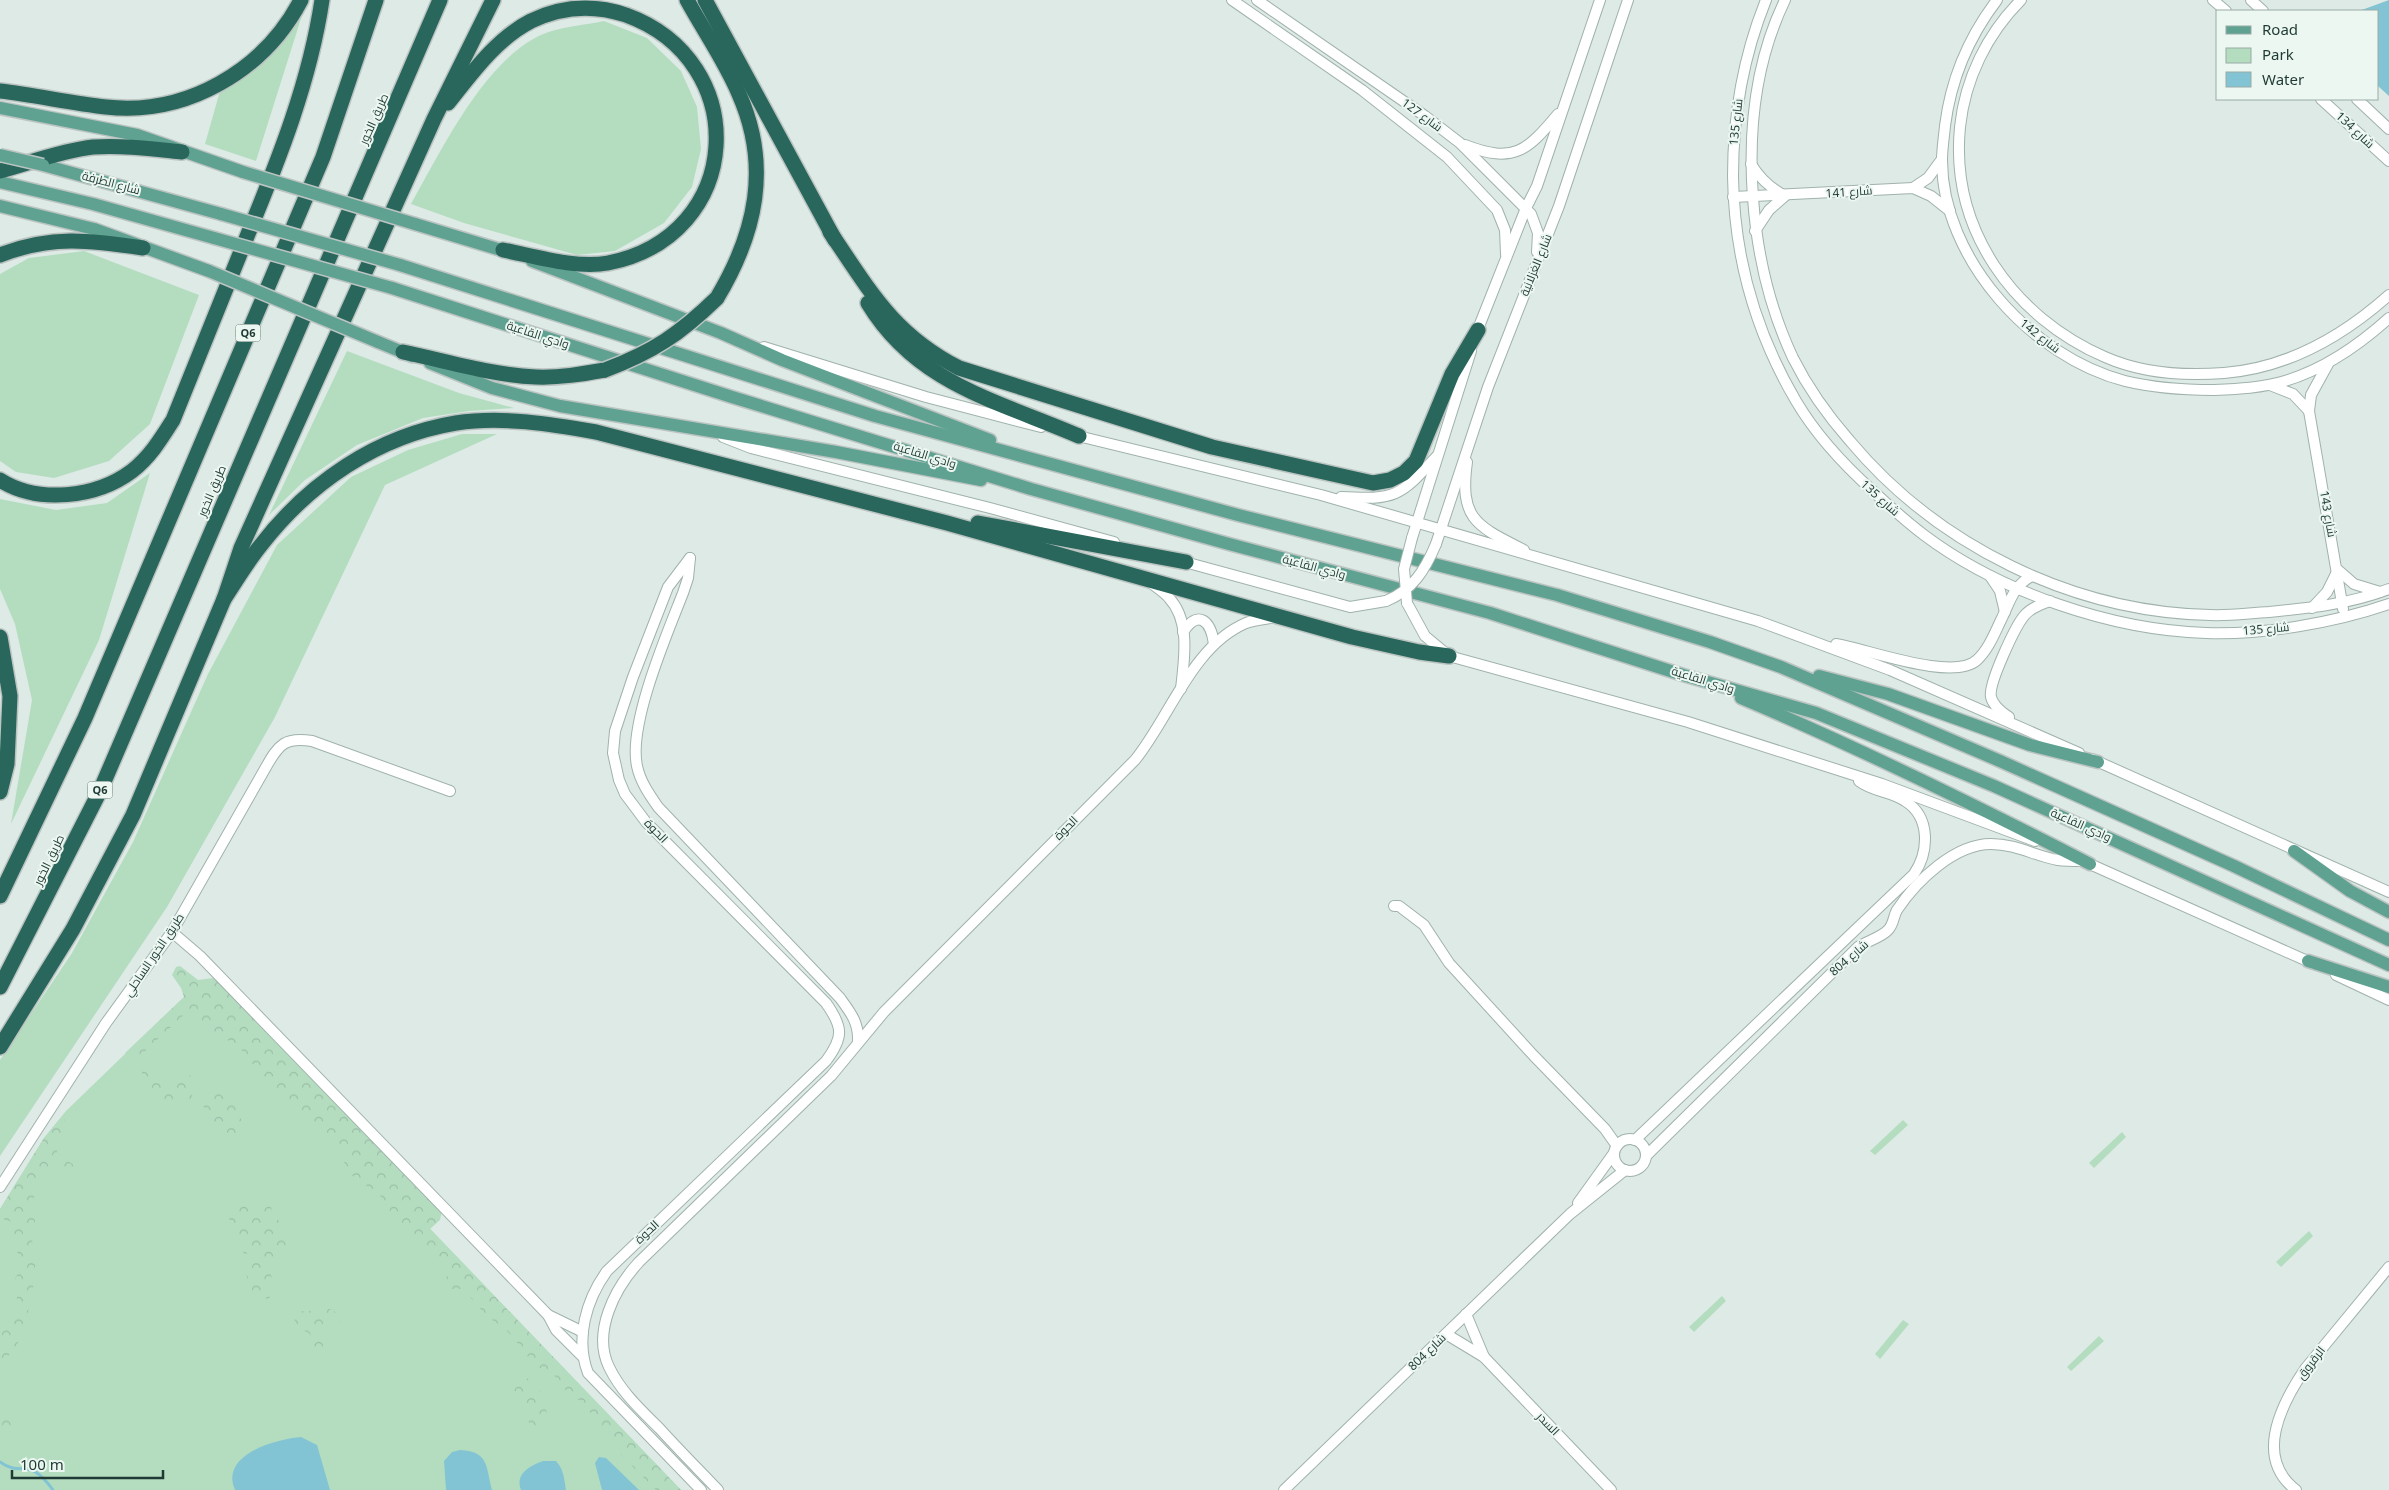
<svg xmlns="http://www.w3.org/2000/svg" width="2389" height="1490" viewBox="0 0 2389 1490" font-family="'Noto Sans',Cairo,sans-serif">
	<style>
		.green { fill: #b4ddc0 }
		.forest { fill: url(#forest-crowns) }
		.water { fill: #82c4d3 }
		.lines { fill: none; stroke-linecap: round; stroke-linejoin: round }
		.stream { stroke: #82c4d3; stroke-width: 3 }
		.minor-casing { stroke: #a0b2ac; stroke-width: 12 }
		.major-casing { stroke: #bcc4c2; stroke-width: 15 }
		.highway-casing { stroke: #bcc4c2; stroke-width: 18 }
		.minor { stroke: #fff; stroke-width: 10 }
		.major { stroke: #5fa292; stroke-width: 12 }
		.highway { stroke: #29675c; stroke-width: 15 }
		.minor-bridge-casing { stroke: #a0b2ac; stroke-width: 12; stroke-linecap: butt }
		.major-bridge-casing { stroke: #bcc4c2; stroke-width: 15; stroke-linecap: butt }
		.highway-bridge-casing { stroke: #bcc4c2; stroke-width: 18; stroke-linecap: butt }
		.minor-bridge { stroke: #fff; stroke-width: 10 }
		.major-bridge { stroke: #5fa292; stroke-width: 12 }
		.highway-bridge { stroke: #29675c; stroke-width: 15 }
		.labels { text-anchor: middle; stroke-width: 4; stroke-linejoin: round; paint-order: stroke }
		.shield { fill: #edf7f2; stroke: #5c736c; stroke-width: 1 }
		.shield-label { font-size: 11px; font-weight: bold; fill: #1e3a33 }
		.street-label { font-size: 12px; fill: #1e3a33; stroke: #edf7f2 }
	</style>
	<defs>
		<pattern id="forest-crowns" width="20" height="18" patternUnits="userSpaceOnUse" patternTransform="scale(1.25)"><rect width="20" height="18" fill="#b4ddc0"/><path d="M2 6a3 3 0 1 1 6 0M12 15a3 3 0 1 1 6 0" fill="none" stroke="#9abea5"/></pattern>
	</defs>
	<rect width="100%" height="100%" fill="#ddeae5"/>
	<g class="green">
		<path d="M304,9l-48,152 -51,-17 15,-53 34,-23z"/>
		<path d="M604,21l43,17 34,33 16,36 4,42 -9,38 -28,36 -49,28 -38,4 -113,-32 -53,-19c30,-53 73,-143 130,-169 17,-8 45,-10 63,-14z"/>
		<path d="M84,251l115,44 -49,129 -41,37 -55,17 -38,-6 -16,-11v-187l29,-16z"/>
		<path d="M347,351l112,42 55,15 -45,3 -46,7 -66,27 -52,35 -36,35z"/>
		<path d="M462,434h35l-112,51 -110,232 -108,190 -167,249v-96l72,-107 61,-111 75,-168 69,-129 74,-68 57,-27z"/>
		<path d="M150,473l-51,167 -88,184 21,-124 -17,-76 -15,-35v-90l56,11 51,-7z"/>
		<path d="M199,988l482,502h-681v-281l44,-71 23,-28 117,-113z"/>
		<path d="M1903,1120l5,5 -33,30 -5,-4z"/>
		<path d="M2122,1132l4,5 -32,31 -5,-5z"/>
		<path d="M2309,1231l4,5 -32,31 -5,-5z"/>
		<path d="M1722,1296l4,5 -32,31 -5,-5z"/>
		<path d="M1903,1320l6,4 -29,35 -5,-5z"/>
		<path d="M2099,1336l5,5 -33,30 -4,-4z"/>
	</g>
	<g class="forest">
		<path d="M180,966l18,14 15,-2 3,2 226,231 -2,9 -10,9 251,261h-25l-37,-37 -18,-29 -28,-30 -6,-2 -14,-18c-21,-5 -31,-28 -45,-42 -7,-7 -17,-12 -24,-19 -8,-8 -13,-16 -21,-24h-12l-5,-5 1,-10 -6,-6 -2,-6 -40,-38 -20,-30 -28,-19 -7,-13 -28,-35 -28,-25 -26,-17 -8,-19 -10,-14 -18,-13 -15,-6 -17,-22h-6l-49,46c-6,2 -10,2 -14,-4l59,-56 -3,-9 -9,-13 4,-8z"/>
		<path d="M148,1064l15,8 2,10 3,3 5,-2 5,-9 12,1 3,5 -1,18c-8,7 -19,5 -28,9l-6,-10 -16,-10v-20z"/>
		<path d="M212,1089l26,17 4,18 -7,16h-10l-14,-13 -2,-13 -6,-8 6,-15z"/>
		<path d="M67,1110l-10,42c6,9 14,9 20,16l-8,4 -16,-6 -4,2 -15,28 1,27 -3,17 3,13v23l-2,13 -4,8 -1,19 -11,29 -11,14 -6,14v-42l14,-19 3,-12 -2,-21 6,-12 -8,-32 3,-8 -1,-4 -15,-5v-9l44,-71z"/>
		<path d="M258,1203l13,4c3,15 15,15 19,28l-8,25 -11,12 2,22 -5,5 -14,-3 -10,-27 3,-9 8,-4 6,1 1,-7 -17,4c-22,-20 -24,-55 13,-51z"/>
		<path d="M326,1308l7,2 8,7 -1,5 -3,2 -8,-3 -6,3 7,20 -3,8 -7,4 -9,-9 -1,-13c-8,-5 -18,-7 -15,-19l7,-4h7z"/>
		<path d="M522,1376c16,4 33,34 20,49l-7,1 -6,-3 -16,-36v-7z"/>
		<path d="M0,1410l12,6v13l-3,8 -7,4z"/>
	</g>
	<g class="water">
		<path d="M2389,0v96l-11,-10v-75h-19z"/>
		<path d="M301,1437l16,8 13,45h-95c-16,-36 42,-51 66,-53z"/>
		<path d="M460,1450c30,1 26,19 32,40h-46l-2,-29 8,-9z"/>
		<path d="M599,1457l7,1 33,32h-37l-7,-27z"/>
		<path d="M543,1461h13c8,9 8,17 10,29h-45c-6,-16 8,-24 22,-29z"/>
	</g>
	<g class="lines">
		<path class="stream" d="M0,1462c22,16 28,-7 53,28"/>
		<g class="minor-casing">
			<g id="minor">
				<path d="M1232,0l130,90 85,67 50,53 8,20 1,24"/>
				<path d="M1257,0l168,116 35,27 71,71 7,19 -1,19"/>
				<path d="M1766,0c-23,57 -33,115 -33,176 1,80 23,157 63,225 20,34 49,65 78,91 16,15 33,30 50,43 76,57 187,95 282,98 57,2 128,-10 183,-29"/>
				<path d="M1785,0c-30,62 -37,130 -32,198 4,56 16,109 40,160 15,30 35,58 57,83 88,105 223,171 360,174 20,1 39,-2 59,-3 41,-4 81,-8 120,-23"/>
				<path d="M1997,0c-29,38 -46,78 -52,126 -1,11 -3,23 -3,34 0,99 90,197 183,221 29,7 58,9 88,9 23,-1 49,-2 72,-9 40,-12 73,-35 104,-63"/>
				<path d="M2021,0c-34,34 -56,79 -61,127 -10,102 53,190 145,230 36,16 80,19 119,16 63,-5 119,-37 165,-78"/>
				<path d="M2213,0l13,11"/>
				<path d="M2251,0l12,11"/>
				<path d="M2321,99l68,62"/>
				<path d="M2357,99l32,30"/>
				<path d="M1465,145c49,19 62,6 93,-31"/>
				<path d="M1751,164c9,15 19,24 34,32l-16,14 -14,21"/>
				<path d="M1913,188l15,-10 14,-19"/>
				<path d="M1733,197l180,-9 18,8 19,15"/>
				<path d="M1476,334l50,-126 11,-22 63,-186"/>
				<path d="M764,347l162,50 115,30"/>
				<path d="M2328,364l-17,31 -2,16 34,198"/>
				<path d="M2270,385l23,9 16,17"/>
				<path d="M1074,435l247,60 437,126 132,49 189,83"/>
				<path d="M723,437l28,11 239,60 124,34"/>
				<path d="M1467,462c-8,58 10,64 57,88"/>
				<path d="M1341,497c54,3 59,0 95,-40"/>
				<path d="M1412,538l59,-187"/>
				<path d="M1436,544l52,-157 71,-181 69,-206"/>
				<path d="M690,558l-22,29 -35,90 -18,54 -2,22 6,27 6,14 21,28 180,181c17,24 18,34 0,58l-219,210c-21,29 -32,68 -19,102l113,117"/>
				<path d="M690,558l-2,20 -5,15c-16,41 -55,131 -46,173 3,15 12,28 21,41l182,191c11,15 19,25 18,44"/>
				<path d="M1181,561l169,46 36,-6"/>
				<path d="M1990,576l10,15 5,21"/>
				<path d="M1151,583c6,5 13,9 18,15 22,23 15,62 12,91"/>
				<path d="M1407,603l18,33 24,20 239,66 194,62 153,57"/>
				<path d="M2312,608l15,-16 11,-22 16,14 26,8"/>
				<path d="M1183,632c16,-24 28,-10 31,12"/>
				<path d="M1836,644c31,5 117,38 141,16 12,-11 18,-28 25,-42 8,-17 12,-33 30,-42"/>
				<path d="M2009,717c-7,-4 -16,-12 -18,-20 -3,-13 24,-70 33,-81 6,-8 17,-12 26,-15"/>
				<path d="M2092,759l297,133"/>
				<path d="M2083,861l231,103"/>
				<path d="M1394,906h5l25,19 25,38 85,93 71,73 12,17"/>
				<path d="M172,932l28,24 348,359 8,15 26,26"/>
				<path d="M2336,975l53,25"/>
				<circle cx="1630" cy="1155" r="16"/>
				<path d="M1635,1140l279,-266c15,-22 17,-57 -9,-73 -14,-10 -32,-9 -46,-20"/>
				<path d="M1646,1156l212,-209c9,-6 24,-10 30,-17 6,-6 5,-13 9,-20 20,-30 58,-66 94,-66 25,0 44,12 67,16 8,1 16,1 23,1"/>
				<path d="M0,1187l106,-164 66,-91 94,-165c13,-23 19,-30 46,-26l138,50"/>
				<path d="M1578,1203l36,-50"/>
				<path d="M1466,1314l18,43"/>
				<path d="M548,1315l35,17"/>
				<path d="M1446,1334l38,23 127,133"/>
				<path d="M718,1490c-19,-20 -39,-40 -58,-61 -19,-19 -39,-37 -51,-62 -17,-35 6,-79 30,-105l192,-186 53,-64 251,-252c35,-43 57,-114 111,-137 9,-3 20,-4 30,-6"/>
				<path d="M1284,1490l286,-276 55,-44"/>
				<path d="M2296,1490c-43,-33 -14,-87 9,-121l84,-102"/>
			</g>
		</g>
		<g class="major-casing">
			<g id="major">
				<path d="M0,108l137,27 106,37"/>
				<path d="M43,165l178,49"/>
				<path d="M0,182l93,22 121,34"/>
				<path d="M0,206l94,23 115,42"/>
				<path d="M415,224l96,29"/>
				<path d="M532,261l189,72 61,27 208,80"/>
				<path d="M400,265l475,151 363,99 319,80 153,47 71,25 219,94 234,105 155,74"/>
				<path d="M392,288l340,109 299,92 198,55 261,69 193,62 133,38 178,73 395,179"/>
				<path d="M378,342l34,14"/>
				<path d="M430,363l62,25 68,18 276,46 145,28"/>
				<path d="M1819,676l69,18 142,51 68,17"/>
				<path d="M1741,698c119,50 234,107 349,166"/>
				<path d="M2294,851l56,40 39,21"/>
				<path d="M2308,961l81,26"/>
			</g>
		</g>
		<g class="highway-casing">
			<g id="highway">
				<path d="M687,0c17,31 38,61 52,94 32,72 17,139 -22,204"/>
				<path d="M705,0l130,240"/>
				<path d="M0,91c35,4 70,12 106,16 80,9 158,-36 195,-107"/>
				<path d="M448,103c24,-30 48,-64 83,-82 31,-15 62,-17 95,-6 127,46 119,221 -18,248 -32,6 -74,-7 -105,-13"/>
				<path d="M0,171c29,-8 64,-21 93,-24 30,-2 60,2 89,5"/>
				<path d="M830,232c40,59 63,102 129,136l253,79 161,36 17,-3 14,-7 12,-12 36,-87 26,-44"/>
				<path d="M0,255c51,-20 90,-15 143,-7"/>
				<path d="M868,303c49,81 130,98 211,133"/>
				<path d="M403,352c44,9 88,23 133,25 23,1 46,-3 69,-7"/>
				<path d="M0,480c38,24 96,18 132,-9 18,-14 29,-32 41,-51 25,-62 50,-124 75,-186 31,-75 62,-153 74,-234"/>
				<path d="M978,523l208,39"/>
				<path d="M224,599c12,-18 23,-37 37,-54 48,-62 116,-109 195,-122 46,-7 95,1 140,9l351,91 405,114 67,15 30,4"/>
				<path d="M0,637l10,59 -3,68 -7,28"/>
				<path d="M0,896l85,-178 238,-561 53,-157"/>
				<path d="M0,987l100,-196 340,-791"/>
				<path d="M0,1047l73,-118 60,-114 91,-216 17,-51 193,-429 59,-119"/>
			</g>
		</g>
		<use href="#minor" class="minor"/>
		<use href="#major" class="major"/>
		<use href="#highway" class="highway"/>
		<g class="minor-bridge-casing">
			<g id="minor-bridge">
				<path d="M1386,601c27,-11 39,-31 50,-57"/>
				<path d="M1407,603l-3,-34 8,-31"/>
			</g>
		</g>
		<g class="major-bridge-casing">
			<g id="major-bridge">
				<path d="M0,155l43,10"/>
				<path d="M243,172l172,52"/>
				<path d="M221,214l179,51"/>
				<path d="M214,238l178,50"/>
				<path d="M209,271l169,71"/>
			</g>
		</g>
		<g class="highway-bridge-casing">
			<path id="highway-bridge" d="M605,370c48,-18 75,-36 112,-72"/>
		</g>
		<use href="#minor-bridge" class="minor-bridge"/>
		<use href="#major-bridge" class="major-bridge"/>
		<use href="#highway-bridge" class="highway-bridge"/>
	</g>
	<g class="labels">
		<g class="shield">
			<rect x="235.5" y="324.5" width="25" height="17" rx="4"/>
			<rect x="87.5" y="781.5" width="25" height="17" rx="4"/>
		</g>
		<g class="shield-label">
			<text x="248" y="337">Q6</text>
			<text x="100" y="794">Q6</text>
		</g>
		<g class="street-label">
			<text transform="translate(1422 115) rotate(36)" y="4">شارع 127</text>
			<text transform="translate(374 119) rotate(-66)" y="4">طريق الخور</text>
			<text transform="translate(1736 122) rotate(-84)" y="4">شارع 135</text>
			<text transform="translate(2355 130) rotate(43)" y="4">شارع 134</text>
			<text transform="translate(111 183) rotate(15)" y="4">شارع الطرفة</text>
			<text transform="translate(1849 192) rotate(-4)" y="4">شارع 141</text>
			<text transform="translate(1536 265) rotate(-68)" y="4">شارع الغزلانية</text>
			<text transform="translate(538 335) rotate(18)" y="4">وادي القاعية</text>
			<text transform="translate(2040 336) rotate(38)" y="4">شارع 142</text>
			<text transform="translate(925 455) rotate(17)" y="4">وادي القاعية</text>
			<text transform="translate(212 491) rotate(-67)" y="4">طريق الخور</text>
			<text transform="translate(1880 498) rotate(42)" y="4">شارع 135</text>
			<text transform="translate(2328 514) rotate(80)" y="4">شارع 143</text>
			<text transform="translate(1314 567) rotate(15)" y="4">وادي القاعية</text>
			<text transform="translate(2266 629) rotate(-5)" y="4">شارع 135</text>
			<text transform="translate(1703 680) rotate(17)" y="4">وادي القاعية</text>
			<text transform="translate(2081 825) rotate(24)" y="4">وادي القاعية</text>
			<text transform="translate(1066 828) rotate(-45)" y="4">الحوة</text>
			<text transform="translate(656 831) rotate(46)" y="4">الحوة</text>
			<text transform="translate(49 860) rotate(-64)" y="4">طريق الخور</text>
			<text transform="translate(154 955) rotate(-56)" y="4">طريق الخور الساحلي</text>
			<text transform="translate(1849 958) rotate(-41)" y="4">شارع 804</text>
			<text transform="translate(647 1232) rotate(-43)" y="4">الحوة</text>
			<text transform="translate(1427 1352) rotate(-44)" y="4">شارع 804</text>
			<text transform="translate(2311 1363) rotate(-52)" y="4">الرقروق</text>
			<text transform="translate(1548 1424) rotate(46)" y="4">السدر</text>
		</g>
	</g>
	<rect x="2216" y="10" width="162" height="90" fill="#edf7f2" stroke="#9aaba6"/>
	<rect x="2226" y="26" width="25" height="8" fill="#5fa292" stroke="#9aaba6"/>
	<text x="2262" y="35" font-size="15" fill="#1e3a33">Road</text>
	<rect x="2226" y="48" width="25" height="15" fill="#b4ddc0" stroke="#9aaba6"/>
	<text x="2262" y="60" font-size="15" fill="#1e3a33">Park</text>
	<rect x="2226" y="72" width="25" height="15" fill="#82c4d3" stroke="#9aaba6"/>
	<text x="2262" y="85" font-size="15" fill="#1e3a33">Water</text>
	<path d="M12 1470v8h151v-8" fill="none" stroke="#1e3a33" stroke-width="2.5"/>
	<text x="20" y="1470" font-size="15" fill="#1e3a33" stroke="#edf7f2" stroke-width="4" paint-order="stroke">100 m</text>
</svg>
